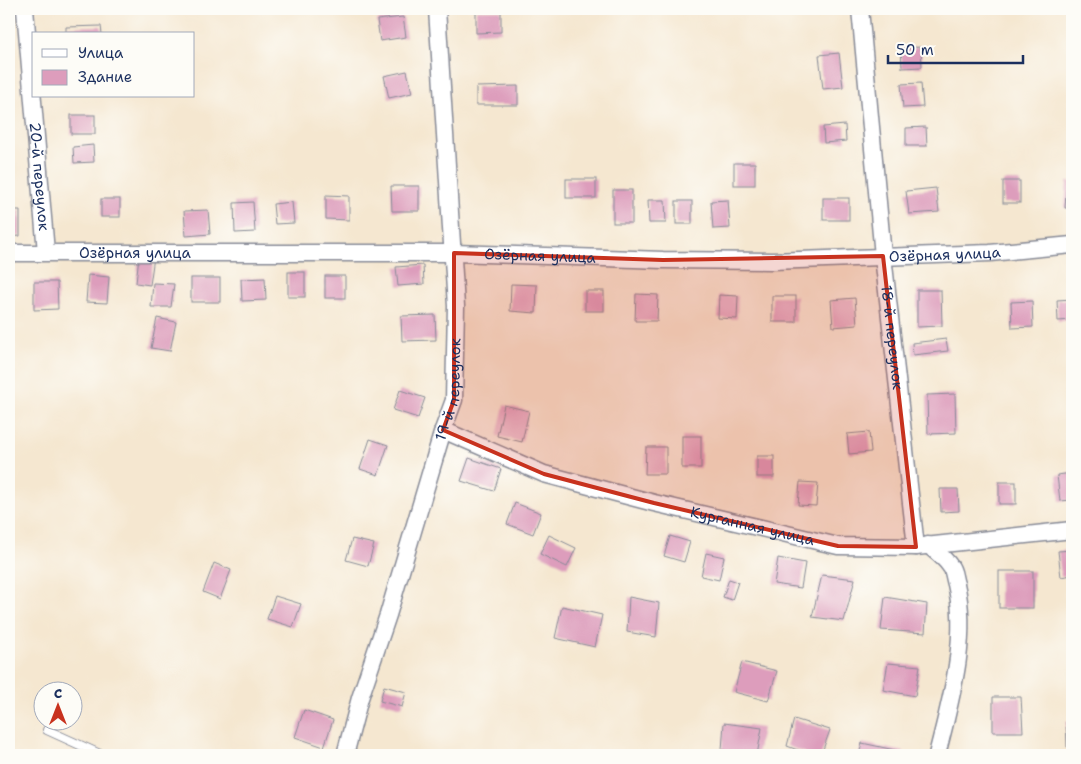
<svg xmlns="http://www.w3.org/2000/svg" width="1081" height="764" viewBox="0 0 1081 764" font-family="'Shantell Sans',sans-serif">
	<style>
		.building { fill: #dd9dbc }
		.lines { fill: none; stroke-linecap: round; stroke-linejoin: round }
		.service-casing { stroke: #888b97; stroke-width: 10 }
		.minor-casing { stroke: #888b97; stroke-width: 19 }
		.service { stroke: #fff; stroke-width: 8 }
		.minor { stroke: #fff; stroke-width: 16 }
		.marked { fill: #c8321e; fill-opacity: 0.2; stroke: #c8321e; stroke-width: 4; stroke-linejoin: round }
		.labels { text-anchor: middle; stroke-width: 4; stroke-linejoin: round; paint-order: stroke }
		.street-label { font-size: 15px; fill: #1b2f5e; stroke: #fdfcf7 }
	</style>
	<rect width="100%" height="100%" fill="#fdfcf7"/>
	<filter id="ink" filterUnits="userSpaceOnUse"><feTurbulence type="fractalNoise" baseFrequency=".02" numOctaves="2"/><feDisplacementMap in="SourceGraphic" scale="10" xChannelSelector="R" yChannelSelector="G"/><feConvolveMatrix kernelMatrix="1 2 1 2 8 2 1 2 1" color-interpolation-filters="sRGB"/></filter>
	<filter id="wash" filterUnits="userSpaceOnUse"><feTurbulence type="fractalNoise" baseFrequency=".0096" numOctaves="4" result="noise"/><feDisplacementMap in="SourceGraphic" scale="20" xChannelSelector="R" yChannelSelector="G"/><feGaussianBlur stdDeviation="1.12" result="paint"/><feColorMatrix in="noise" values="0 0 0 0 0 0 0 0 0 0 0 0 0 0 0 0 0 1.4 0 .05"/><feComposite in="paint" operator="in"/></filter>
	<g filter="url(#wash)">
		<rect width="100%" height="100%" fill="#f5e7d0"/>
		<g id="blocks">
			<g class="building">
				<path d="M476,10h25v22l-25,1z"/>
				<path d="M403,17l3,20 -26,4 -3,-21z"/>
				<path d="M101,26l1,8h-36v-7z"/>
				<path d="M921,47l1,20 -20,1 -1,-20z"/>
				<path d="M839,53l4,34 -20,2 -4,-34z"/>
				<path d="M407,71l5,22 -23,5 -5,-22z"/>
				<path d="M921,83l2,24 -20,1 -2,-24z"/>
				<path d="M518,86v19h-42v-18z"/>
				<rect x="71" y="115" width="24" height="19"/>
				<path d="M845,125l1,16 -22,2 -1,-16z"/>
				<path d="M926,127l1,19h-21v-18z"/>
				<path d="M93,145l1,17 -20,1 -1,-16z"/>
				<rect x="734" y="163" width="21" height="22"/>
				<rect x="566" y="179" width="30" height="19"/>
				<rect x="1003" y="181" width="17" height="22"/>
				<path d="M1067,182h5v26h-7z"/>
				<path d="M391,186h28v25h-27z"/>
				<path d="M936,188l3,24 -30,2 -3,-23z"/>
				<rect x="613" y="190" width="19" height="33"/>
				<path d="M326,195l23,1v24l-23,-1z"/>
				<rect x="823" y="198" width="26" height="22"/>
				<rect x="101" y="199" width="19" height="18"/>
				<path d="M648,200h17l1,23h-17z"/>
				<path d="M728,200l2,28 -17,1 -2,-28z"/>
				<rect x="676" y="201" width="16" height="23"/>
				<path d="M253,202l2,30 -20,1 -1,-30z"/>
				<path d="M292,202l2,21 -19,1 -2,-20z"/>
				<path d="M9,210h11v26l-11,1z"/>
				<path d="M208,210l2,24 -24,2 -2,-25z"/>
				<path d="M139,256l15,1 -4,28 -14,-2z"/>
				<path d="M423,265l1,19 -26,2 -2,-19z"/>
				<rect x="288" y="272" width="17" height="25"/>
				<path d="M88,275l21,2 -2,26 -21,-1z"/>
				<rect x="325" y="276" width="20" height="22"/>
				<rect x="191" y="278" width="29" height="24"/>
				<path d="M265,278l1,22 -24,1 -1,-22z"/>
				<path d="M34,282h23l1,27 -24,1z"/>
				<path d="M153,283l21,1 -3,23h-20z"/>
				<path d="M511,284l26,1 -1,28 -26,-2z"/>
				<path d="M917,290h24l1,36 -25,1z"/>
				<rect x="585" y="291" width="19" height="20"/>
				<path d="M636,294l22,1 -1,26h-22z"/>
				<path d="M719,295l19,1 -1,23 -19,-1z"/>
				<rect x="772" y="296" width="24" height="26"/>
				<path d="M855,298l2,27 -24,2 -2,-27z"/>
				<path d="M1072,299v21l-14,1 -1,-21z"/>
				<path d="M1032,301l1,26 -21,1 -1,-26z"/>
				<path d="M435,315l1,25 -34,1 -1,-25z"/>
				<path d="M157,318l19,4 -6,29 -19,-3z"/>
				<path d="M946,339l2,12 -35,4 -1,-12z"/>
				<path d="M400,390l25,8 -7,20 -25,-8z"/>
				<path d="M955,394l1,39 -28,1 -1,-39z"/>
				<path d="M504,405l25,6 -7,31 -25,-6z"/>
				<path d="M869,432l2,20 -22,2 -2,-20z"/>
				<rect x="682" y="436" width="19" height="32"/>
				<path d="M370,439l18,6 -10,30 -18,-6z"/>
				<path d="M646,447h20v27h-21z"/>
				<rect x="757" y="456" width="17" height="21"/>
				<path d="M469,458l32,11 -7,22 -33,-10z"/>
				<path d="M1072,473v27l-12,1 -3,-26z"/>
				<path d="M800,482l18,1 -2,23 -18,-1z"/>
				<rect x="999" y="482" width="17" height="22"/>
				<path d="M940,489h18l1,22 -18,1z"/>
				<path d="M515,503l26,10 -8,21 -26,-10z"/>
				<path d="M549,535l27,13 -9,19 -27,-13z"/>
				<path d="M670,536l20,6 -6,20 -20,-6z"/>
				<path d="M352,539l22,5 -6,22 -22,-6z"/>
				<path d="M1072,550v25l-11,2 -3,-26z"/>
				<path d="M706,553l18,4 -5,23 -18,-4z"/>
				<path d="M778,558l27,5 -4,25 -27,-4z"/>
				<path d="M214,563l17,7 -11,29 -17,-7z"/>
				<rect x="999" y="571" width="34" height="37"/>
				<path d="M822,575l33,4 -11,42 -32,-4z"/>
				<path d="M729,579l9,3 -6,18 -9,-3z"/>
				<path d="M275,596l26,8 -8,23 -26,-8z"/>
				<path d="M629,597l30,6 -3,34 -29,-5z"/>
				<path d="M885,597l42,7 -2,29 -44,-3z"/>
				<path d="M562,606l40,9 -7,32 -40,-9z"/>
				<path d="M742,662l35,9 -9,30 -34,-9z"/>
				<path d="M888,663l32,3 -5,30 -32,-6z"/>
				<path d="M384,686l22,6 -4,15 -22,-6z"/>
				<path d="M993,697h28l2,35h-30z"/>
				<path d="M304,710l29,10 -9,27 -29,-10z"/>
				<path d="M794,719l36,11 -9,25h-10l-24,-9z"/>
				<path d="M1066,722h6v25h-5z"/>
				<path d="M724,723l38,5 -5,27 -35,-5z"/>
				<path d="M862,743l42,9v3h-45z"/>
			</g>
		</g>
	</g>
	<g filter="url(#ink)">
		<use href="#blocks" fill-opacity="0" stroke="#888b97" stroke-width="1"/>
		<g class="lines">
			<g class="service-casing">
				<path id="service" d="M47,730l55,25"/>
			</g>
			<g class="minor-casing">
				<g id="minor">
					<path id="s1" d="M25,9l21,243"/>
					<path id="s2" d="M860,9l23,247 33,291"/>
					<path id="s3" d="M9,253h445l209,7 109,1 218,-8 82,-8"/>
					<path id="s4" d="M443,430l101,44 110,29 184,43 78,1 156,-17"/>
					<path d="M928,545c7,6 17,13 22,21 4,4 4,13 6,18 13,55 -6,118 -19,171"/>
					<path id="s5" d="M345,755l15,-57 28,-83 55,-185 11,-30 2,-94 -19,-297"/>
				</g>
			</g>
			<use href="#service" class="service"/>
			<use href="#minor" class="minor"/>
		</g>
	</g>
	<path class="marked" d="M454,253l209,7 220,-4 33,291 -78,-1 -184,-43 -110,-29 -101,-44 11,-30z"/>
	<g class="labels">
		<g class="street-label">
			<text dy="5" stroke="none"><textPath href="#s1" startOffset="168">20-й переулок</textPath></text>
			<text dy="5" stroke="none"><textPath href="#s3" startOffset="126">Озёрная улица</textPath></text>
			<text dy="5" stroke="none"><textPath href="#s3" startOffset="936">Озёрная улица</textPath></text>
			<text dy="5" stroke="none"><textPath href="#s3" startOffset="531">Озёрная улица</textPath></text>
			<text dy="5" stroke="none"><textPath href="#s2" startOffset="330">18-й переулок</textPath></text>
			<text dy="5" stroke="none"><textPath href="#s5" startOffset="381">19-й переулок</textPath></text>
			<text dy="5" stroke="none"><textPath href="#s4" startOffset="325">Курганная улица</textPath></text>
		</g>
	</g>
	<rect width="1081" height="764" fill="none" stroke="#fdfcf7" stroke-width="30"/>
	<rect x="32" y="32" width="162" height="65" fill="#fdfcf7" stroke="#a3aaba"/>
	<rect x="42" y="49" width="25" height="8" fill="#ffffff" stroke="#a3aaba"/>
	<text x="78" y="58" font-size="15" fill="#1b2f5e">Улица</text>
	<rect x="42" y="70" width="25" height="15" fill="#dd9dbc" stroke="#a3aaba"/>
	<text x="78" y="82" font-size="15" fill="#1b2f5e">Здание</text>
	<g transform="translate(58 706)"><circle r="24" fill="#fdfcf7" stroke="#a3aaba"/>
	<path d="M0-4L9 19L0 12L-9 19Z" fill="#c8321e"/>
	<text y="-8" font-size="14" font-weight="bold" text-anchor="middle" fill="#1b2f5e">С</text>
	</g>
	<path d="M888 55v8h135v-8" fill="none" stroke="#1b2f5e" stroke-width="2.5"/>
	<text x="896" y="55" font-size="15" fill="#1b2f5e" stroke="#fdfcf7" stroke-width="4" paint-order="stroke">50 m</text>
</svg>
